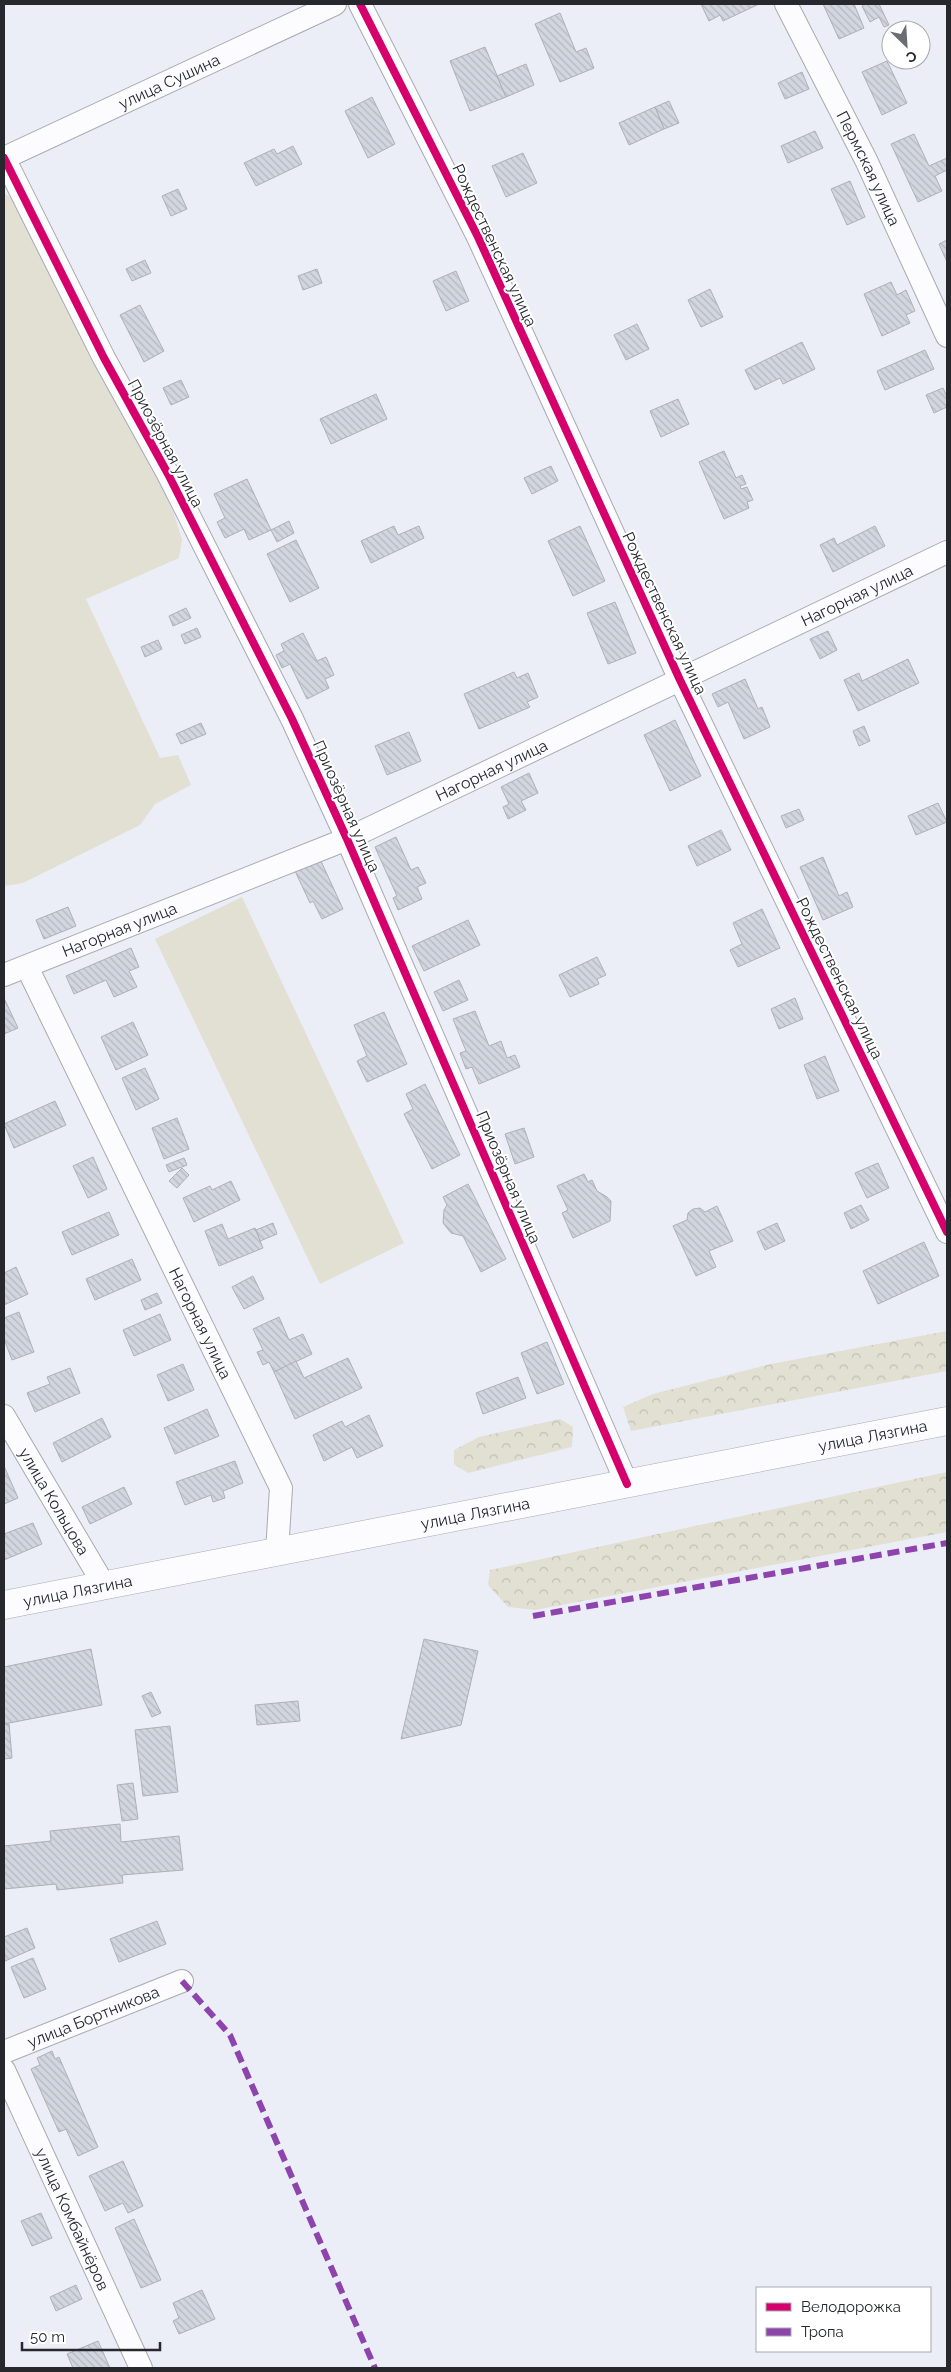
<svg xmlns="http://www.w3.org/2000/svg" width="951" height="2372" viewBox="0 0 951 2372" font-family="Raleway,sans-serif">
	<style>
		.green { fill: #e2dfd3 }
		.forest { fill: url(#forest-crowns) }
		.building { fill: url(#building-back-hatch); stroke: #adb0b7 }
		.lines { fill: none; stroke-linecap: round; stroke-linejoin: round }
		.minor-casing { stroke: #a8aab1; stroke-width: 24 }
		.major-casing { stroke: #a8aab1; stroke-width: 29 }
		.minor { stroke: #fcfcfe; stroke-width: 22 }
		.major { stroke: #fcfcfe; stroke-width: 28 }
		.quiet { stroke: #8e44ad; stroke-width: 6; stroke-dasharray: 12 6; stroke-linecap: butt }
		.cycleway-casing { stroke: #fff; stroke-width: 11 }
		.cycleway { stroke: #d6006c; stroke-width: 8 }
		.labels { text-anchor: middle; stroke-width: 4; stroke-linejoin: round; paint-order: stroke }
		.street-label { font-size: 16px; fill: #26282e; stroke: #fff }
	</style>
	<defs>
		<pattern id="forest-crowns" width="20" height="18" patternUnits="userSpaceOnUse" patternTransform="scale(1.25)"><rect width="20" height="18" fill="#e2dfd3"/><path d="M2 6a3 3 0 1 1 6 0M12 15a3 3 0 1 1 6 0" fill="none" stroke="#c2bfb5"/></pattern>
		<pattern id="building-back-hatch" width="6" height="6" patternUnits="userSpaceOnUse" patternTransform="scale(1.25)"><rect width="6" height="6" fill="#d2d6e0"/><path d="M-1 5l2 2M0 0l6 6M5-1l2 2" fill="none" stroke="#b4b8c0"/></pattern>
	</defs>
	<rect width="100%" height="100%" fill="#ebeef7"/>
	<g class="green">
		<path d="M4,193l14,10 114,215 42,96 8,26 -3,18 -93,41 74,159 18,-3 13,30 -36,19 -15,21 -117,58 -19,3z"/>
		<path d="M242,897l162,346 -84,41 -165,-345z"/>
	</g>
	<g class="forest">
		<path d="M947,1331v40l-316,60 -8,-24 30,-13 118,-30z"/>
		<path d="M560,1419l13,8 -1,20 -104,26 -14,-9v-14l25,-13z"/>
		<path d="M947,1472v60l-412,78 -27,-3 -20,-22 2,-15z"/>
	</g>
	<g class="building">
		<path d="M701,4h58l-36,17 -3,-6 -11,6z"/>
		<path d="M823,4h31l10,24 -25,11z"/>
		<path d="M866,4h13l10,21 -5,2 -5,-10 -9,5 -8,-16z"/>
		<path d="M560,13l16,39 10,-4 8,20 -34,14 -25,-58z"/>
		<path d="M485,47l21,50 -36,14 -20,-50z"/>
		<path d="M887,61l20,42 -25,12 -20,-43z"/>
		<path d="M526,64l8,21 -28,12 -9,-21z"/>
		<path d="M802,72l7,17 -24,10 -7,-16z"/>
		<path d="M372,97l23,47 -27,14 -23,-47z"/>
		<path d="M669,101l10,22 -15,6 -9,-22z"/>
		<path d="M655,107l9,22 -35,16 -10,-22z"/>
		<path d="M815,131l8,17 -35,15 -7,-17z"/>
		<path d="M914,134l15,32 18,-8v12l-12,6 7,15 -24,11 -27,-58z"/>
		<path d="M293,146l9,18 -46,22 -12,-23 30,-14 3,5z"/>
		<path d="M523,153l14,30 -31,14 -14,-31z"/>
		<path d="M850,181l15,36 -18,8 -16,-36z"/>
		<path d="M178,189l9,20 -16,7 -9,-20z"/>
		<path d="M947,240v22l-8,-18z"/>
		<path d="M145,260l6,13 -19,8 -6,-12z"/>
		<path d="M317,269l5,14 -19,7 -5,-14z"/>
		<path d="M456,271l13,30 -23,10 -13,-30z"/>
		<path d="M891,282l6,13 9,-5 9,21 -9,4 4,8 -28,13 -18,-42z"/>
		<path d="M710,289l13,28 -22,10 -13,-27z"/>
		<path d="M140,305l24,46 -20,11 -24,-47z"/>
		<path d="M637,324l12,25 -23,11 -12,-25z"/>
		<path d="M802,342l13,27 -32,15 -3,-6 -25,12 -10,-20z"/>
		<path d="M925,350l9,19 -49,21 -8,-19z"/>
		<path d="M181,380l8,17 -18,8 -8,-17z"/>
		<path d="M943,388l4,9v10l-13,6 -8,-18z"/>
		<path d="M376,394l11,25 -56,25 -11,-25z"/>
		<path d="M678,399l11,25 -28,13 -11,-26z"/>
		<path d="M724,451l12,27 6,-3 4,9 -6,2 1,3 6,-2 6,13 -6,2 2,6 -25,11 -25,-57z"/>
		<path d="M551,466l7,15 -26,13 -8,-16z"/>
		<path d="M247,479l24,51 -22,10 -5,-11 -19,9 -8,-16 8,-4 -11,-24z"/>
		<path d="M289,521l5,12 -17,9 -6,-12z"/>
		<path d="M394,526l4,9 21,-9 5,12 -53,25 -10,-22z"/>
		<path d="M580,526l25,55 -32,15 -25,-55z"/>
		<path d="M875,526l10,20 -52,26 -13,-27 14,-7 3,7z"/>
		<path d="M296,540l23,48 -29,14 -23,-48z"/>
		<path d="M615,602l21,51 -28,11 -21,-51z"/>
		<path d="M186,608l5,10 -18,8 -4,-10z"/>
		<path d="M197,628l4,9 -16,7 -4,-9z"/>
		<path d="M828,631l9,19 -17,9 -10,-20z"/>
		<path d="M303,633l14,28 9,-4 8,18 -9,4 4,9 -22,11 -17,-35 -8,4 -6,-13 8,-4 -3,-7z"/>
		<path d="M158,640l4,9 -17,8 -4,-10z"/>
		<path d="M908,659l11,24 -61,28 -14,-31 15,-7 3,8z"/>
		<path d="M514,672l3,6 11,-5 10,24 -11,5 3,5 -51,22 -15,-35z"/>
		<path d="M745,679l13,30 4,-2 8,20 -26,12 -16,-37 -10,5 -6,-13z"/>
		<path d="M675,720l26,56 -31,15 -26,-56z"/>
		<path d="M201,723l5,11 -25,10 -5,-10z"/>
		<path d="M864,726l6,15 -11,5 -6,-15z"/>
		<path d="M409,732l12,29 -34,14 -12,-29z"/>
		<path d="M529,773l9,20 -17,8 5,9 -18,9 -5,-12 6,-3 -8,-17z"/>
		<path d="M938,803l9,19 -31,13 -8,-19z"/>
		<path d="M799,809l5,11 -18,8 -5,-12z"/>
		<path d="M721,830l10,20 -34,16 -9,-20z"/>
		<path d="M396,837l15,33 7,-3 8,16 -9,4 5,12 -24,11 -5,-12 4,-2 -22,-49z"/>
		<path d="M823,857l16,39 8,-4 6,15 -30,13 -23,-53z"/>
		<path d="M320,859l23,50 -21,10 -9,-18 -3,2 -15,-32z"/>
		<path d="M68,907l8,19 -32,13 -8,-19z"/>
		<path d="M762,909l18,39 -42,19 -8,-17 12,-6 -9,-21z"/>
		<path d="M468,920l12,25 -56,26 -12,-25z"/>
		<path d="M131,948l8,19 -10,4 8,16 -23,10 -8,-17 -32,14 -8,-18z"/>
		<path d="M597,957l9,18 -9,4 2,5 -29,13 -11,-22z"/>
		<path d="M459,980l9,20 -25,11 -9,-19z"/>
		<path d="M4,998l14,30 -14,6z"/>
		<path d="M795,998l8,21 -24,10 -8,-20z"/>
		<path d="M475,1011l14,35 12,-5 6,17 8,-3 5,12 -41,17 -7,-17 -6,2 -6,-16 6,-2 -13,-32z"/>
		<path d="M384,1012l23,52 -40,18 -10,-21 10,-5 -13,-31z"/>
		<path d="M133,1022l15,33 -32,15 -15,-33z"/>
		<path d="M825,1056l14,35 -22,8 -13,-34z"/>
		<path d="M145,1068l14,31 -23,11 -14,-32z"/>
		<path d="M425,1084l35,71 -28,14 -28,-55 9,-5 -7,-15z"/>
		<path d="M55,1101l11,24 -52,23 -10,-24z"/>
		<path d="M177,1118l12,31 -25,10 -12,-31z"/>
		<path d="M524,1128l10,29 -19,7 -10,-30z"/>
		<path d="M93,1157l14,32 -19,9 -15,-32z"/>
		<path d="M184,1158l3,7 -18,7 -3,-7z"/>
		<path d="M878,1163l11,25 -22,10 -12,-25z"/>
		<path d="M182,1168l7,7 -12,13 -8,-7z"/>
		<path d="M584,1174l4,8 4,-2 5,11 10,6 4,4 -1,20 -37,17 -11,-25 6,-3 -11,-24z"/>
		<path d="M231,1181l9,19 -46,22 -11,-24 27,-12 2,4z"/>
		<path d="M468,1184l38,75 -25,13 -18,-36 -12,-3 -8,-10 1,-13 3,-5 -4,-8z"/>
		<path d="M861,1205l8,15 -18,9 -7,-16z"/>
		<path d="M717,1206l16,35 -24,10 7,16 -20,9 -23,-50 14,-6 1,-7 5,-4 7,-1 5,4z"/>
		<path d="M109,1212l10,23 -47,20 -10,-23z"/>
		<path d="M273,1223l4,11 -17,7 -4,-11z"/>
		<path d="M777,1223l8,18 -20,9 -8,-18z"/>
		<path d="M222,1224l6,15 27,-11 8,20 -44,18 -14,-35z"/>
		<path d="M924,1242l15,34 -61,28 -15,-33z"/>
		<path d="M132,1259l9,21 -46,20 -9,-21z"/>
		<path d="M16,1267l12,27 -24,11v-32z"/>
		<path d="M253,1276l11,23 -20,10 -12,-22z"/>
		<path d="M157,1293l5,10 -17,7 -4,-10z"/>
		<path d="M19,1312l15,40 -22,8 -8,-21v-21z"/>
		<path d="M160,1314l11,26 -37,16 -11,-26z"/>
		<path d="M279,1317l10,23 14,-6 9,20 -38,18 -5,-10 -6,3 -6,-13 6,-2 -10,-21z"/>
		<path d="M547,1342l17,42 -27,10 -16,-41z"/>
		<path d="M348,1358l14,30 -67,31 -21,-47 22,-11 8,17z"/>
		<path d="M183,1364l11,26 -26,11 -11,-26z"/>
		<path d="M70,1368l10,25 -45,19 -8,-19 23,-9 -3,-7z"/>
		<path d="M518,1377l8,21 -43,16 -7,-21z"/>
		<path d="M207,1409l12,27 -44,18 -11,-26z"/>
		<path d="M369,1415l14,31 -26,12 -5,-11 -28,14 -11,-26 29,-14 3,6z"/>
		<path d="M102,1418l9,19 -49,25 -9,-19z"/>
		<path d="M235,1461l8,22 -20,8 2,7 -12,4 -2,-7 -26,10 -9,-23z"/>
		<path d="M4,1466l14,32 -14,6z"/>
		<path d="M124,1487l8,17 -42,20 -8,-17z"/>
		<path d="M33,1523l9,21 -38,16v-26z"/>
		<path d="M424,1639l54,12 -17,74 -60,14z"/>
		<path d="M91,1649l11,56 -98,19v-57z"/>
		<path d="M151,1692l10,21 -9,4 -10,-21z"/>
		<path d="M298,1701l2,20 -43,4 -2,-20z"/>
		<path d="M4,1724h5l3,34 -8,1z"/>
		<path d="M170,1726l8,66 -35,4 -8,-66z"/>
		<path d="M133,1783l5,36 -16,2 -5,-36z"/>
		<path d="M120,1824l1,18 58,-6 4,34 -61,5 1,8 -66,7 -1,-6 -52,5v-43l47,-5 -1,-10z"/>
		<path d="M157,1921l9,23 -47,18 -9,-23z"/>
		<path d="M27,1928l8,20 -30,13 -1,-24z"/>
		<path d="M33,1958l13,31 -22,9 -13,-31z"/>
		<path d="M52,2051l3,8 4,-2 39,90 -20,9 -12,-27 -7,3 -28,-63 9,-4 -3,-7z"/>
		<path d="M123,2161l20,45 -15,7 -5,-10 -18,8 -16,-35z"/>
		<path d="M41,2213l11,25 -20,8 -11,-25z"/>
		<path d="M134,2219l27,61 -20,8 -26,-60z"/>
		<path d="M76,2285l6,14 -26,12 -6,-14z"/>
		<path d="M202,2290l13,29 -36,15 -6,-13 6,-3 -6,-15z"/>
		<path d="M98,2341l12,27h-37l-6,-14z"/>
	</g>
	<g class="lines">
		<g class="minor-casing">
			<g id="minor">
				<path d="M360,4l118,233 202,443 267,552"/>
				<path id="s1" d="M786,4l80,156 81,176"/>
				<path d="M4,158l100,200 64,116 124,245 55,120 280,645"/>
				<path id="s2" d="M4,158l331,-154"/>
				<path id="s3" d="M27,967l254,521 -4,64"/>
				<path id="s4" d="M4,975l343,-136 600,-287"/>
				<path id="s5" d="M4,1416l100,169"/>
				<path id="s6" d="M4,2052l178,-71"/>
				<path id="s7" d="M4,2070l137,298"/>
			</g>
		</g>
		<g class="major-casing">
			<g id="major">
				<path id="s8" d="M4,1605l943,-184"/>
			</g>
		</g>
		<use href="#minor" class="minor"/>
		<use href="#major" class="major"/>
		<g class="quiet">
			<path d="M533,1616l414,-73"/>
			<path d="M182,1981l48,54 145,333"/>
		</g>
		<g class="cycleway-casing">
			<g id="cycleway">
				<path d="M360,4l118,233 202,443 267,552"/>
				<path d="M4,158l100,200 64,116 124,245 55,120 280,645"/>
			</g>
		</g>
		<use href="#cycleway" class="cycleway"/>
	</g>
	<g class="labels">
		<g class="street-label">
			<text dy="6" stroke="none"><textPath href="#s2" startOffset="182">улица Сушина</textPath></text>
			<text dy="6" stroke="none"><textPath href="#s1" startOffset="184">Пермская улица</textPath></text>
			<text transform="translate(495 245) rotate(65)" y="6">Рождественская улица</text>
			<text transform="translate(166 443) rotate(62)" y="6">Приозёрная улица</text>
			<text dy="6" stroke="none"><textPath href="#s4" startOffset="934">Нагорная улица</textPath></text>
			<text transform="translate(665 613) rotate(65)" y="6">Рождественская улица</text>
			<text dy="6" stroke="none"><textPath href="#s4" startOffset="529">Нагорная улица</textPath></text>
			<text transform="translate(347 806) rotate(66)" y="6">Приозёрная улица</text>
			<text dy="6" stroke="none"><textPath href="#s4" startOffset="124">Нагорная улица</textPath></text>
			<text transform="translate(840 978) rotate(64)" y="6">Рождественская улица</text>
			<text transform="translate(509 1177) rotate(67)" y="6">Приозёрная улица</text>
			<text dy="6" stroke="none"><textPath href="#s3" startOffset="396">Нагорная улица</textPath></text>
			<text dy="6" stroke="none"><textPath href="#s8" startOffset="885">улица Лязгина</textPath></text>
			<text dy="6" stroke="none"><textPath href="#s5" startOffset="99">улица Кольцова</textPath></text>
			<text dy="6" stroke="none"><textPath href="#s8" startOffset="480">улица Лязгина</textPath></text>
			<text dy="6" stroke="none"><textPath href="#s8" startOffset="75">улица Лязгина</textPath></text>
			<text dy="6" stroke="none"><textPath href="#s6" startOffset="96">улица Бортникова</textPath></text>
			<text dy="6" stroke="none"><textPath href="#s7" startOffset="164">улица Комбайнёров</textPath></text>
		</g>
	</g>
	<rect width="951" height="2372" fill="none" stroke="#26282e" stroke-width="10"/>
	<rect x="756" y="2287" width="175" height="65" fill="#ffffff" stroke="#a8a9ab"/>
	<rect x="766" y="2303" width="25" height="8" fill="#d6006c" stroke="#a8a9ab"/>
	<text x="801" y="2312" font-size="15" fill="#26282e">Велодорожка</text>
	<rect x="766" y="2328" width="25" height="8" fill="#8e44ad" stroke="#a8a9ab"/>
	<text x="801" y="2337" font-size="15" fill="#26282e">Тропа</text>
	<g transform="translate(906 45) rotate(155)"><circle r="24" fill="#ffffff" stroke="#a8a9ab"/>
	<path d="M0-4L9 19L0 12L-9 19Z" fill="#6b6d74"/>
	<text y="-8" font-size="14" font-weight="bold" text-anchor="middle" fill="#26282e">С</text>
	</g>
	<path d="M22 2342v8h138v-8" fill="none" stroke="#26282e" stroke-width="2.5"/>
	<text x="30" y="2342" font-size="15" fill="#26282e" stroke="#ffffff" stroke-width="4" paint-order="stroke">50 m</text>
</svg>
